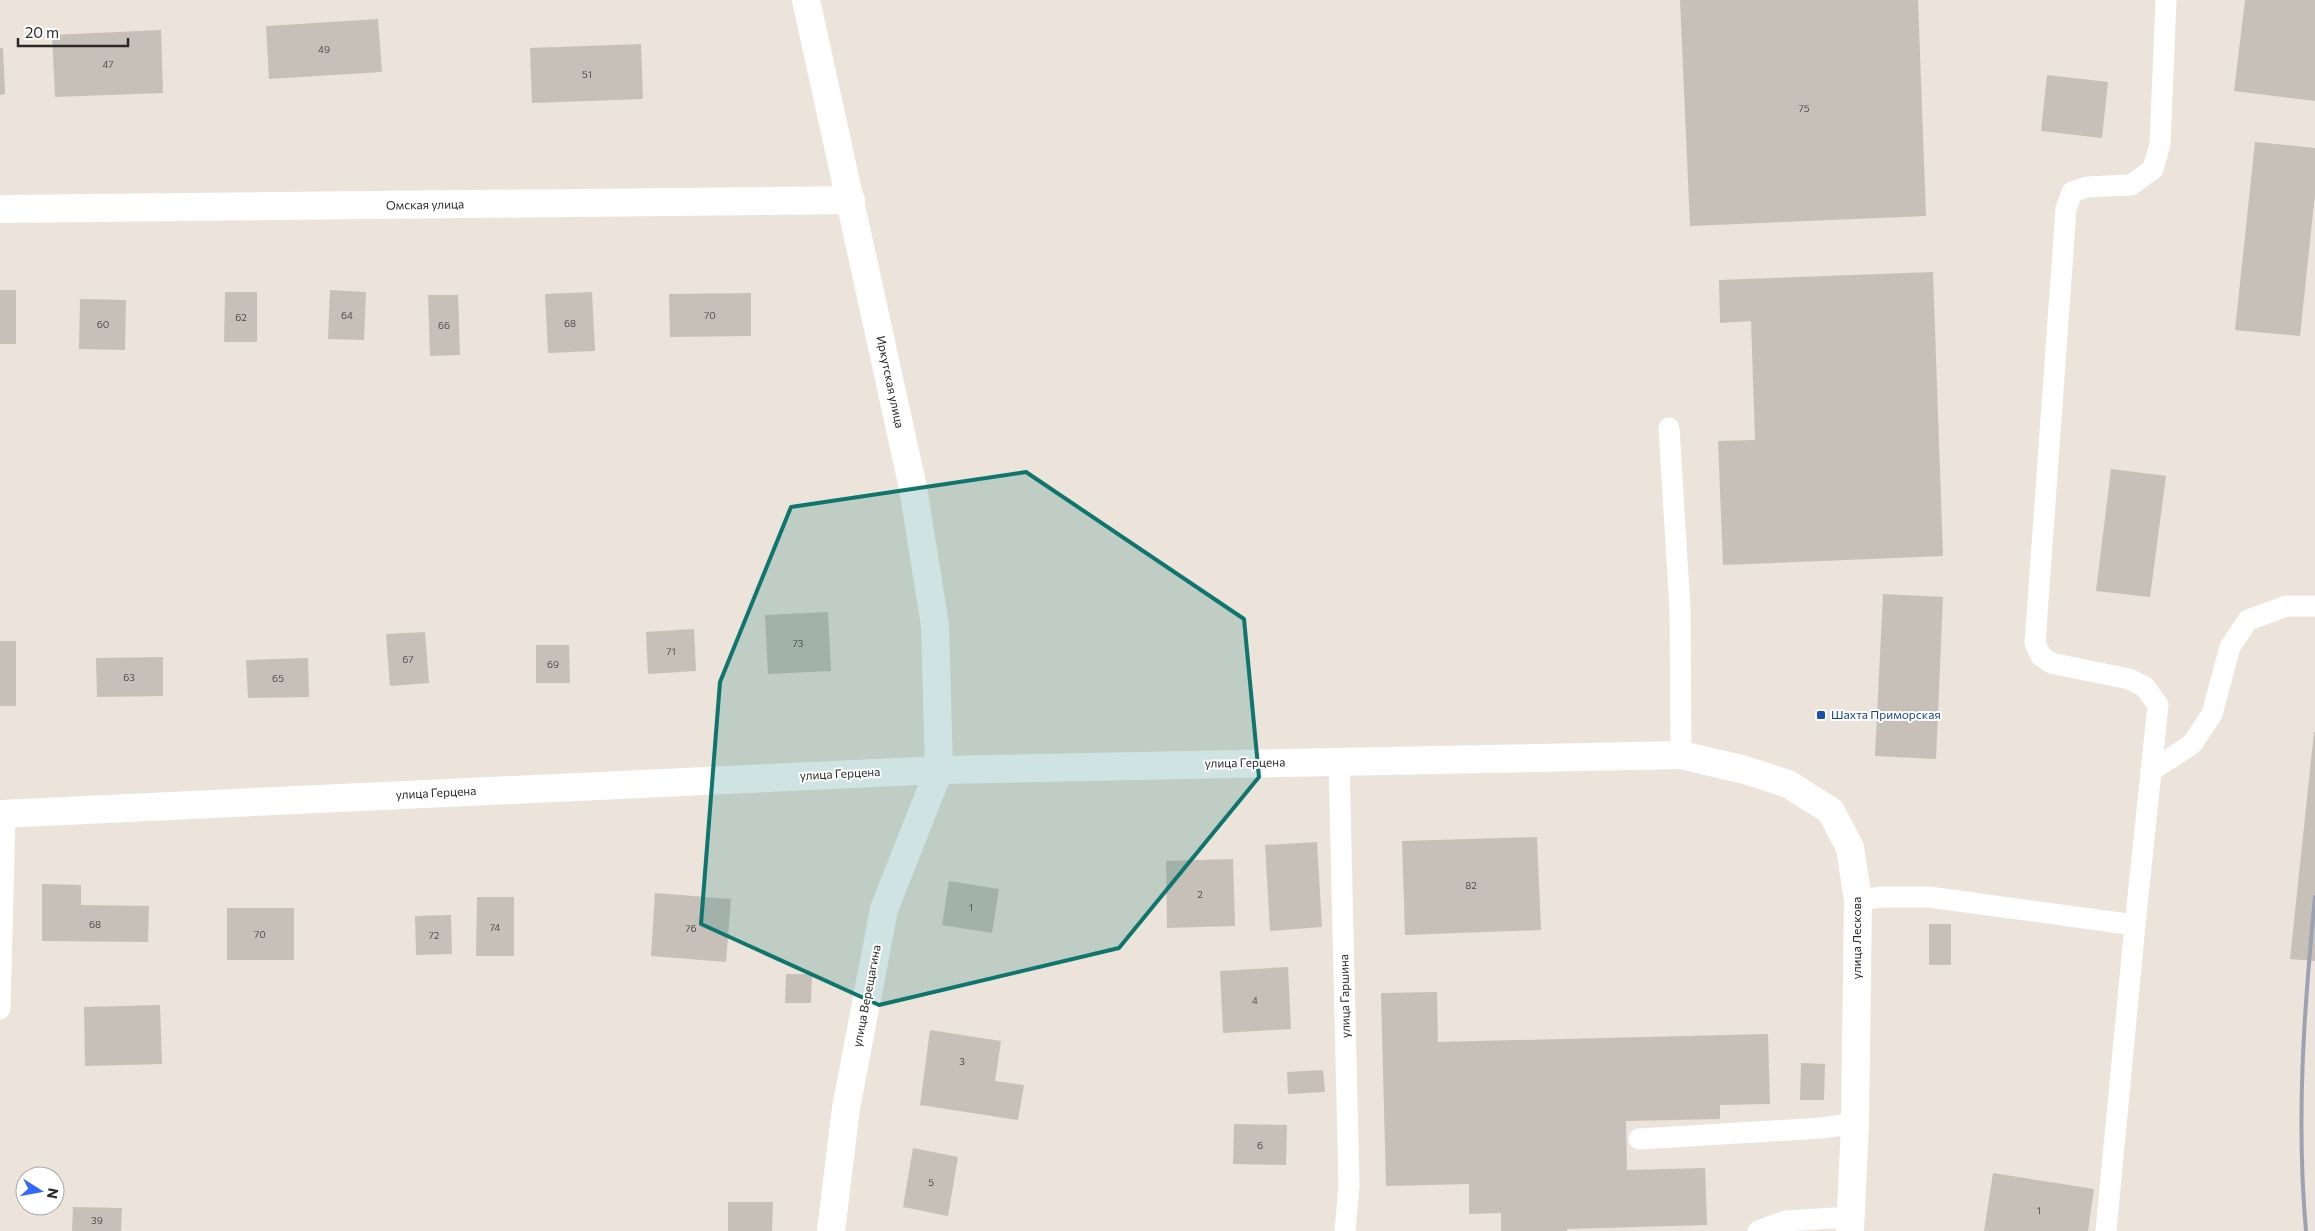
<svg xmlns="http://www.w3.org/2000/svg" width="2315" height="1231" viewBox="0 0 2315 1231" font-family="Commissioner,sans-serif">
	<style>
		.building { fill: #c7c0b9 }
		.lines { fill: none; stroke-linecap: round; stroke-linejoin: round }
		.service { stroke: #fff; stroke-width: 21 }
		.minor { stroke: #fff; stroke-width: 28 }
		.tertiary { stroke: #fff; stroke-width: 28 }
		.rail { stroke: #9ca2b4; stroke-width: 4 }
		.marked { fill: #0f766e; fill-opacity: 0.2; stroke: #0f766e; stroke-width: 4; stroke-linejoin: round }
		.transit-dot { fill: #1a4fb4; stroke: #fff; stroke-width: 2 }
		.labels { text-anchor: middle; stroke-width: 4; stroke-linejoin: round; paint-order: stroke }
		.number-label { font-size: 10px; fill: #504f4d }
		.street-label { font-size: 12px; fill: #292929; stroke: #fff }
		.transit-label { font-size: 12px; fill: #164399; stroke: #fff; text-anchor: start }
	</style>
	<rect width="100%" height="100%" fill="#ece3da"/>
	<g class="building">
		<path d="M1680,0h238l8,216 -236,10z"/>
		<path d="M2245,0h70v101l-81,-10z"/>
		<path d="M378,19l4,53 -113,7 -3,-53z"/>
		<path d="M161,30l2,63 -108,4 -3,-62z"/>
		<path d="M641,44l2,55 -111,4 -2,-55z"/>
		<path d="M0,48h3l2,46 -5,1z"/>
		<path d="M2047,75l61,7 -6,56 -61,-7z"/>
		<path d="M2255,142l60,6v46l-15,142 -65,-6z"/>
		<path d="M1933,272l10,284 -220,9 -5,-124 37,-1 -4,-119 -31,2 -1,-43z"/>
		<rect x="0" y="290" width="16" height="54"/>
		<path d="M330,290l36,2 -2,48 -36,-1z"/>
		<path d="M225,292h32v50h-33z"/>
		<path d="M592,292l3,59 -47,2 -3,-59z"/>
		<path d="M751,293v43l-81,1 -1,-43z"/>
		<path d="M428,295h30l2,60 -30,1z"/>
		<path d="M80,299l46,1 -1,50 -46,-1z"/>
		<path d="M2111,469l55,7 -16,121 -54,-6z"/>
		<path d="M1883,594l60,3 -7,162 -61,-3z"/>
		<path d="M828,612l3,59 -63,3 -3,-59z"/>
		<path d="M694,629l2,42 -48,3 -2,-42z"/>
		<path d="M425,632l4,51 -39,3 -4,-52z"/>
		<rect x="0" y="641" width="16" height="65"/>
		<path d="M536,645h33l1,38h-34z"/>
		<path d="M163,657v39l-66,1 -1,-39z"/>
		<path d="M308,658l1,39 -61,1 -2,-38z"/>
		<path d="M2314,732h1v229l-25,-2z"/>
		<path d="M1537,837l4,93 -136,5 -3,-94z"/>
		<path d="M1317,842l5,85 -52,4 -5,-86z"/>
		<path d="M1233,859l2,67 -68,2 -1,-67z"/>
		<path d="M949,881l50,8 -7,44 -50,-8z"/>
		<path d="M42,884l39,1v20l68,1 -1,36 -106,-1z"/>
		<path d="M655,893l76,6 -5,63 -75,-6z"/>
		<path d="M477,897h37v59h-38z"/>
		<rect x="227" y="908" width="67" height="52"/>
		<path d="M451,915l1,39 -36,1 -1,-39z"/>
		<rect x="1929" y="924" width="22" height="41"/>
		<path d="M1288,967l3,62 -68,4 -3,-62z"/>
		<path d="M786,974h26l-1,29h-26z"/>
		<path d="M1437,992l1,50 330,-8 2,70 -50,1v14l-94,2 1,49 78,-2 2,57 -140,4v2h-66v-18l-32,1v-30l-83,2 -5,-193z"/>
		<path d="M160,1005l2,59 -77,2 -1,-59z"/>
		<path d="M930,1030l71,11 -6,40 29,4 -6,35 -98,-15z"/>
		<path d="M1801,1063l24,1 -1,36h-24z"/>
		<path d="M1323,1070l2,22 -37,2 -1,-22z"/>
		<path d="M1234,1124l53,1 -1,40 -53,-1z"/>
		<path d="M913,1148l45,9 -10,59 -45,-9z"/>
		<path d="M1993,1173l101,16 -6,42h-104z"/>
		<path d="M728,1202h45l-1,29h-44z"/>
		<path d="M73,1207l49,1 -1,23h-49z"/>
	</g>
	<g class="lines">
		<g class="service">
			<path d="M1669,428l11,181 1,146"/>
			<path d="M1339,761l10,425 -4,45"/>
			<path d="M2151,771l41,-27 20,-30 18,-67 18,-27 39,-14h28"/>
			<path d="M1858,900l24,-3h47l206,28 -29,306"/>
			<path d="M2135,925l23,-220 -13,-18 -16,-8 -78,-16 -10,-7 -6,-13 31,-434 6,-17 15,-5 44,-2 22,-16 7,-25 6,-144"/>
			<path d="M0,1009l5,-195"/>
			<path d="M1639,1139l183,-11 33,-5"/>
			<path d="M1758,1231l27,-10 64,-4"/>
		</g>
		<g class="minor">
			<path d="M806,0l107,488 22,137 4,145 -55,139 -38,199 -15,123"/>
			<path d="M0,209l851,-9"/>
			<path d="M1788,784l43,27 19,37 8,52 -3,223 -5,108"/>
			<path d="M0,814l939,-44 742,-15"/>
		</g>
		<path class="tertiary" d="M1681,755l64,15 43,14"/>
		<path class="rail" d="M2306,1231c-10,-112 -2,-222 9,-334"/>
	</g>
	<path class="marked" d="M1026,472l218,147 15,158 -140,171 -240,57 -178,-81 19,-242 71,-175z"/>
	<rect class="transit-dot" x="1816" y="710" width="10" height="10" rx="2.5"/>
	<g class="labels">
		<g class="number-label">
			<text x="324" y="53">49</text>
			<text x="108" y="68">47</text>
			<text x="587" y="78">51</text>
			<text x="1804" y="112">75</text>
			<text x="347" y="319">64</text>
			<text x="710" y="319">70</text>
			<text x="241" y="321">62</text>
			<text x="570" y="327">68</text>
			<text x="103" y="328">60</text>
			<text x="444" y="329">66</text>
			<text x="798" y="647">73</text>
			<text x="671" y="655">71</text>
			<text x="408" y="663">67</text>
			<text x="553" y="668">69</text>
			<text x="129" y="681">63</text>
			<text x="278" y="682">65</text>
			<text x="1471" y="889">82</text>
			<text x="1200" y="898">2</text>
			<text x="971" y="911">1</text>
			<text x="95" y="928">68</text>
			<text x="495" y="931">74</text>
			<text x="691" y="932">76</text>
			<text x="260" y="938">70</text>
			<text x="434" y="939">72</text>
			<text x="1255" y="1004">4</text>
			<text x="962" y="1065">3</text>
			<text x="1260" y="1149">6</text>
			<text x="931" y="1186">5</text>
			<text x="2039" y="1214">1</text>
			<text x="97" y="1224">39</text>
		</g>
		<g class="street-label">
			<text transform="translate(425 205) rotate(-1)" y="4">Омская улица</text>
			<text transform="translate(890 382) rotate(78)" y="4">Иркутская улица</text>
			<text transform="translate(1245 763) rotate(-1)" y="4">улица Герцена</text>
			<text transform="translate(840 774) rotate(-3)" y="4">улица Герцена</text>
			<text transform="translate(436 793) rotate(-3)" y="4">улица Герцена</text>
			<text transform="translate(1857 938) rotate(-90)" y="4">улица Лескова</text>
			<text transform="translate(867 996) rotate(-79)" y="4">улица Верещагина</text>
			<text transform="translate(1345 996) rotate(-91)" y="4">улица Гаршина</text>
		</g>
		<g class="transit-label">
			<text x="1831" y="719">Шахта Приморская</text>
		</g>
	</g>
	<g transform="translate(40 1191) rotate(101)"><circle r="24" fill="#ffffff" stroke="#a9a9a9"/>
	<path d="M0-4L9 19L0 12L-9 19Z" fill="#3368ff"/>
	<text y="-8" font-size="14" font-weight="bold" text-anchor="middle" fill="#292929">N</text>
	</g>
	<path d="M18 38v8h110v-8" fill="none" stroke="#292929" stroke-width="2.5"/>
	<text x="25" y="38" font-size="15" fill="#292929" stroke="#ffffff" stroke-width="4" paint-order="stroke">20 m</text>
</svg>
